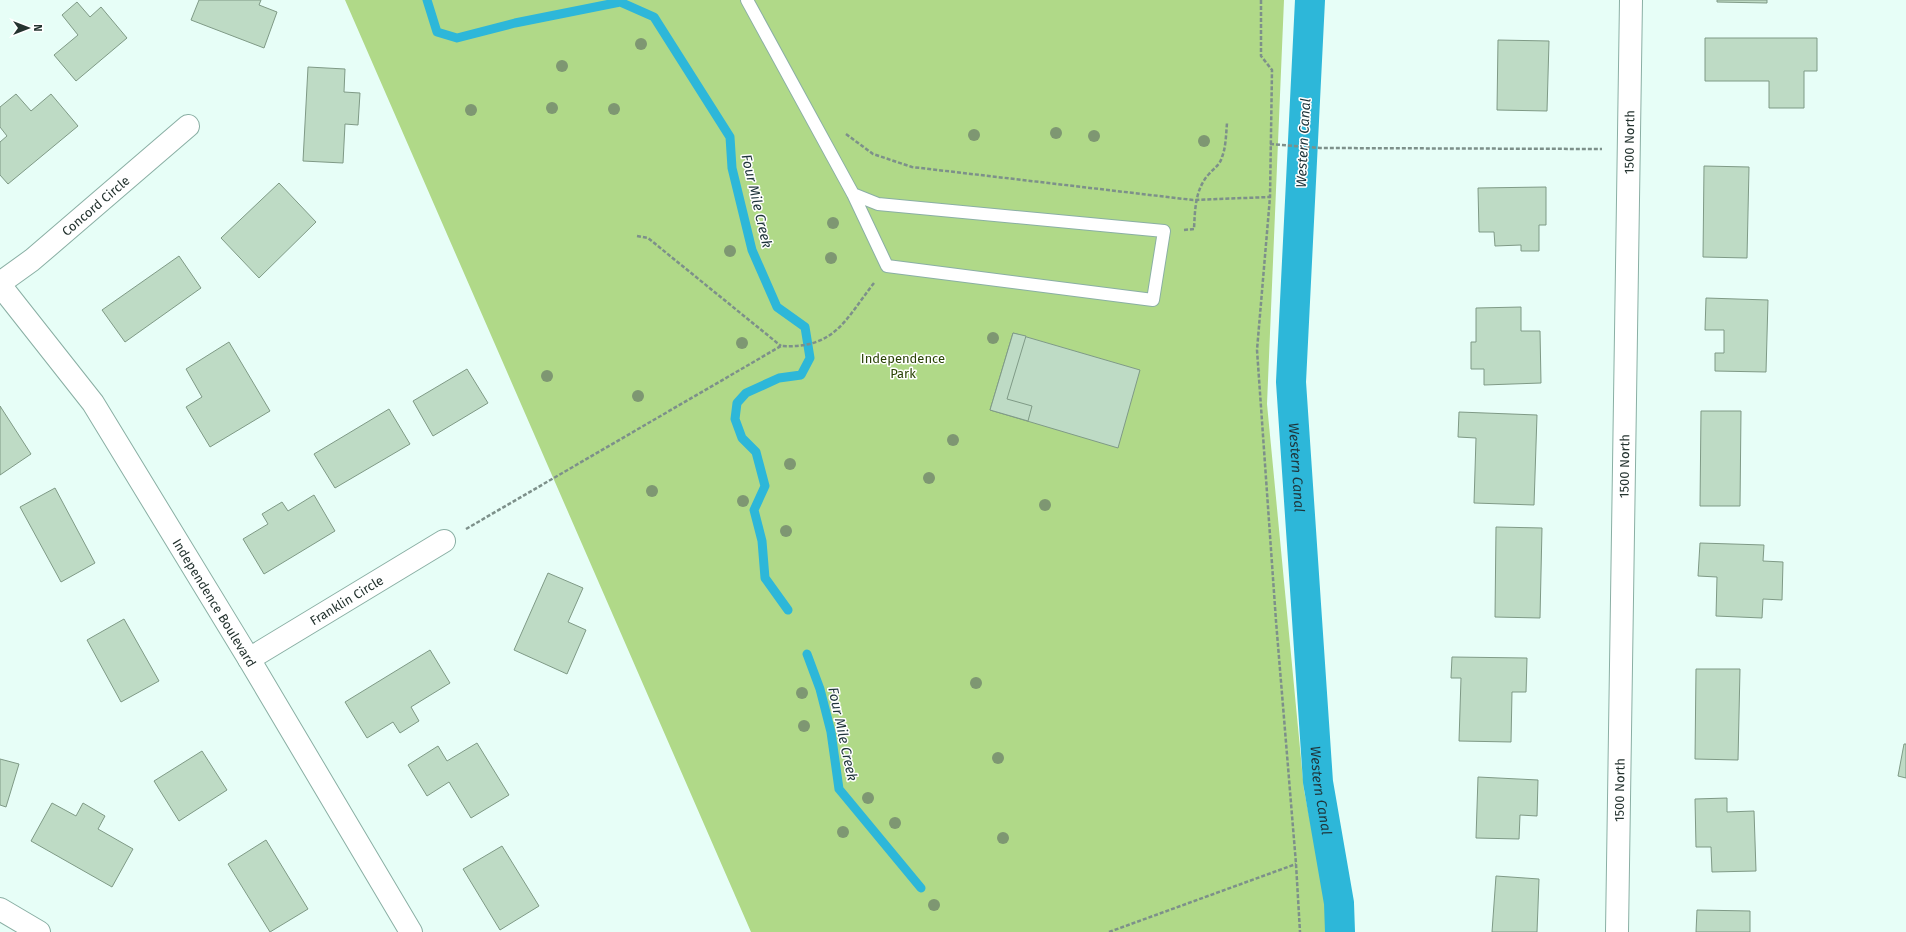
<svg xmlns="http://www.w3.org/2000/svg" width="1906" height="932" viewBox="0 0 1906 932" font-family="'Fira Sans',sans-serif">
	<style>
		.green { fill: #b0d988 }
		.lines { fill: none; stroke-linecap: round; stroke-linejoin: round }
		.stream { stroke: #2db7d9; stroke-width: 9 }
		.canal { stroke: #2db7d9; stroke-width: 30 }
		.building { fill: #bedbc5; stroke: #7f9a86 }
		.service-casing { stroke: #8aafa4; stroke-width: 14 }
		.minor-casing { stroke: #8aafa4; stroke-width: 24 }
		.path { stroke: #7d908a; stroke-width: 2.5; stroke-dasharray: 4 2; stroke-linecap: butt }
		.service { stroke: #fff; stroke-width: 12 }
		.minor { stroke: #fff; stroke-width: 22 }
		.tree { fill: #7e9772 }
		.labels { text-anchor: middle; stroke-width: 3; stroke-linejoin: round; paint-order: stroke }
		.street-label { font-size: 13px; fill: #24332f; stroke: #fff }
		.park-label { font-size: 13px; fill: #294305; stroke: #fff }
		.water-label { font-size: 14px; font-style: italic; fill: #1e343a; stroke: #fff }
	</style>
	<rect width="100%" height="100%" fill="#e7fef7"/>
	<path class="green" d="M345,0h939l-17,404 37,386 25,125v17h-578z"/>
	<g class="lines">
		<g class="stream">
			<path d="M427,0l10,32 20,6 58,-15 105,-21 34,15 76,120 2,31 20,82 25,57 28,20 5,31 -9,17 -22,3 -33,15 -9,10 -2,16 7,19 14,14 9,34 -11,24 8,31 3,37 23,32"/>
			<path d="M807,654l13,35 11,43 8,57 82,99"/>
		</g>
		<path class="canal" id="s1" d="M1310,0l-19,382 27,400 21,121 1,29"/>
	</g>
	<g class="building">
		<path d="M199,0h62l-2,5 18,7 -13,36 -73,-28z"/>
		<path d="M1717,0h50v3l-50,-1z"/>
		<path d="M77,2l13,15 11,-10 26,31 -51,43 -22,-26 24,-20 -16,-20z"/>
		<path d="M1705,38h112v33h-13v37h-35v-27h-64z"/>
		<path d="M1498,40l51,1 -2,70 -50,-1z"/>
		<path d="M308,67l37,2 -1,23 16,1 -2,32 -13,-1 -2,39 -40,-2z"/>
		<path d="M16,94l15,17 20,-17 27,32 -70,58 -8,-9v-33l7,-6 -7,-9v-20z"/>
		<path d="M1704,166l45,1 -2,91 -44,-1z"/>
		<path d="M279,183l37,39 -57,56 -38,-40z"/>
		<path d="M1546,187v38h-7v26h-18v-6l-26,1 -1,-14h-15l-1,-44z"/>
		<path d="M179,256l22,32 -76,54 -23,-32z"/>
		<path d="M1706,298l62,2 -2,72 -51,-1v-18h9v-23h-19z"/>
		<path d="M1521,307v24h19l1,52 -57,2v-16h-13v-27h5v-34z"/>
		<path d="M1013,333l127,37 -22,78 -128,-38z"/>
		<path d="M1013,333l13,3 -19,63 25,7 -4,15 -38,-11z"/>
		<path d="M229,342l41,69 -60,36 -24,-40 16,-10 -16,-28z"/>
		<path d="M467,369l21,34 -55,33 -20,-35z"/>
		<path d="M0,406l31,48 -31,21z"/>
		<path d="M389,409l21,35 -75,44 -21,-34z"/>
		<path d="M1701,411h40l-1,95h-40z"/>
		<path d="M1459,412l78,3 -3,90 -60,-2 2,-65 -18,-1z"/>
		<path d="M55,488l40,75 -34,19 -41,-75z"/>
		<path d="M314,495l21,36 -71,43 -21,-35 25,-15 -6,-10 20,-12 6,9z"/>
		<path d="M1496,527l46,1 -2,90 -45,-1z"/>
		<path d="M1700,543l64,2 -1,16 20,1 -1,38 -19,-1 -1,19 -46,-2 1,-39 -19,-1z"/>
		<path d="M548,573l35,15 -15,34 18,8 -19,44 -53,-24z"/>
		<path d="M124,619l35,62 -38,21 -34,-62z"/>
		<path d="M430,650l20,33 -39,24 8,14 -19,12 -7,-11 -26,16 -22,-36z"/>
		<path d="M1452,657l75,1 -1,34h-14l-1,50 -52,-1 2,-63h-10z"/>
		<path d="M1696,669h44l-2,91 -43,-1z"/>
		<path d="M477,743l32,52 -38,23 -22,-36 -22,14 -19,-31 30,-19 9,15z"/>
		<path d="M1904,744h2v34l-8,-2z"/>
		<path d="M202,751l25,39 -48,31 -25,-40z"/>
		<path d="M0,759l19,5 -13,43 -6,-2z"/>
		<path d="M1478,777l60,3 -1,36 -17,-1 -1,24 -43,-1z"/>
		<path d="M1727,798v14l27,-1 2,60 -44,1 -1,-25h-15l-1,-48z"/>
		<path d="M52,803l24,13 7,-13 22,13 -7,13 35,20 -21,38 -81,-46z"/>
		<path d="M266,840l42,69 -38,23 -42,-68z"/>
		<path d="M502,846l37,60 -39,24 -37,-61z"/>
		<path d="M1496,876l43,3 -2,53h-45z"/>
		<path d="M1697,910l53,1v21h-54z"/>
	</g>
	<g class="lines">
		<g class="service-casing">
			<path id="service" d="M747,0l106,194 34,72 266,34 11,-69 -286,-27 -25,-10"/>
		</g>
		<g class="minor-casing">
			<g id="minor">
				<path id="s2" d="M0,283l32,-23 156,-134"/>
				<path id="s3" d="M0,285l93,118 156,256 162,273"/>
				<path id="s4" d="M249,659l195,-118"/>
				<path d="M0,909l39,23"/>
				<path id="s5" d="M1617,932l14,-932"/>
			</g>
		</g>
		<g class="path">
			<path d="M1261,0v56l11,14 -2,127 -13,153 19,271 20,243 4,68"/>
			<path d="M846,134l27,20 39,13 281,33 77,-3"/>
			<path d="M1270,144l50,4 282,1"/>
			<path d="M1184,230l10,-1c1,-19 1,-40 15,-55 5,-6 11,-9 13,-17 4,-10 4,-23 5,-34"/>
			<path d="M637,236l11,2 133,108"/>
			<path d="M466,529l315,-183c54,3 64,-26 93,-63"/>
			<path d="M1109,932l187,-68"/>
		</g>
		<use href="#service" class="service"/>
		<use href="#minor" class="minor"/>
	</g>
	<g class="tree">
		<circle cx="641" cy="44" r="6"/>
		<circle cx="562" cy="66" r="6"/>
		<circle cx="552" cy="108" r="6"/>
		<circle cx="614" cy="109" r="6"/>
		<circle cx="471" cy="110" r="6"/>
		<circle cx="1056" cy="133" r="6"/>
		<circle cx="974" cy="135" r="6"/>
		<circle cx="1094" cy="136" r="6"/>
		<circle cx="1204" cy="141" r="6"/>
		<circle cx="833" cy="223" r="6"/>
		<circle cx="730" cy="251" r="6"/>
		<circle cx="831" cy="258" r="6"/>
		<circle cx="993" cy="338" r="6"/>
		<circle cx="742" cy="343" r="6"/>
		<circle cx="547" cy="376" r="6"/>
		<circle cx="638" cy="396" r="6"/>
		<circle cx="953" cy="440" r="6"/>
		<circle cx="790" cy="464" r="6"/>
		<circle cx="929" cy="478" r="6"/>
		<circle cx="652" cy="491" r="6"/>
		<circle cx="743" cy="501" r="6"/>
		<circle cx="1045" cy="505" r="6"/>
		<circle cx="786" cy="531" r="6"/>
		<circle cx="976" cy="683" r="6"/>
		<circle cx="802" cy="693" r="6"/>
		<circle cx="804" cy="726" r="6"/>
		<circle cx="998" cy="758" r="6"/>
		<circle cx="868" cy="798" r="6"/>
		<circle cx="895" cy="823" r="6"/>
		<circle cx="843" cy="832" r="6"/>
		<circle cx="1003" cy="838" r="6"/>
		<circle cx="934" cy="905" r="6"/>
	</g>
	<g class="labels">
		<g class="street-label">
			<text dy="5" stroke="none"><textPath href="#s5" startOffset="790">1500 North</textPath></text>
			<text dy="5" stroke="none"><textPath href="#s2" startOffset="123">Concord Circle</textPath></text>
			<text dy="5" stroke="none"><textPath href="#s5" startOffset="466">1500 North</textPath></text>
			<text dy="5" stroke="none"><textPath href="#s4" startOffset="114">Franklin Circle</textPath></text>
			<text dy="5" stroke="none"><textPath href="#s3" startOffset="384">Independence Boulevard</textPath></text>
			<text dy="5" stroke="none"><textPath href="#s5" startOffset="142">1500 North</textPath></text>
		</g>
		<g class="park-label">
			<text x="903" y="363">Independence<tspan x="903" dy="15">Park</tspan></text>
		</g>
		<g class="water-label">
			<text transform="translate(1303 143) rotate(-87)" y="5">Western Canal</text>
			<text transform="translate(757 201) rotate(77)" y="5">Four Mile Creek</text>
			<text dy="5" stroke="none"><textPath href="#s1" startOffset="468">Western Canal</textPath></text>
			<text transform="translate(843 734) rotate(78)" y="5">Four Mile Creek</text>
			<text dy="5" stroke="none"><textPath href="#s1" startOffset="792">Western Canal</textPath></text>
		</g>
	</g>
	<g transform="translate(28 28) rotate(90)" stroke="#ffffff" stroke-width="3" paint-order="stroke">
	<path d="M0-3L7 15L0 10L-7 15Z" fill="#24332f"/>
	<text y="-6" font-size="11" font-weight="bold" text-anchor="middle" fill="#24332f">N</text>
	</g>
</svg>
